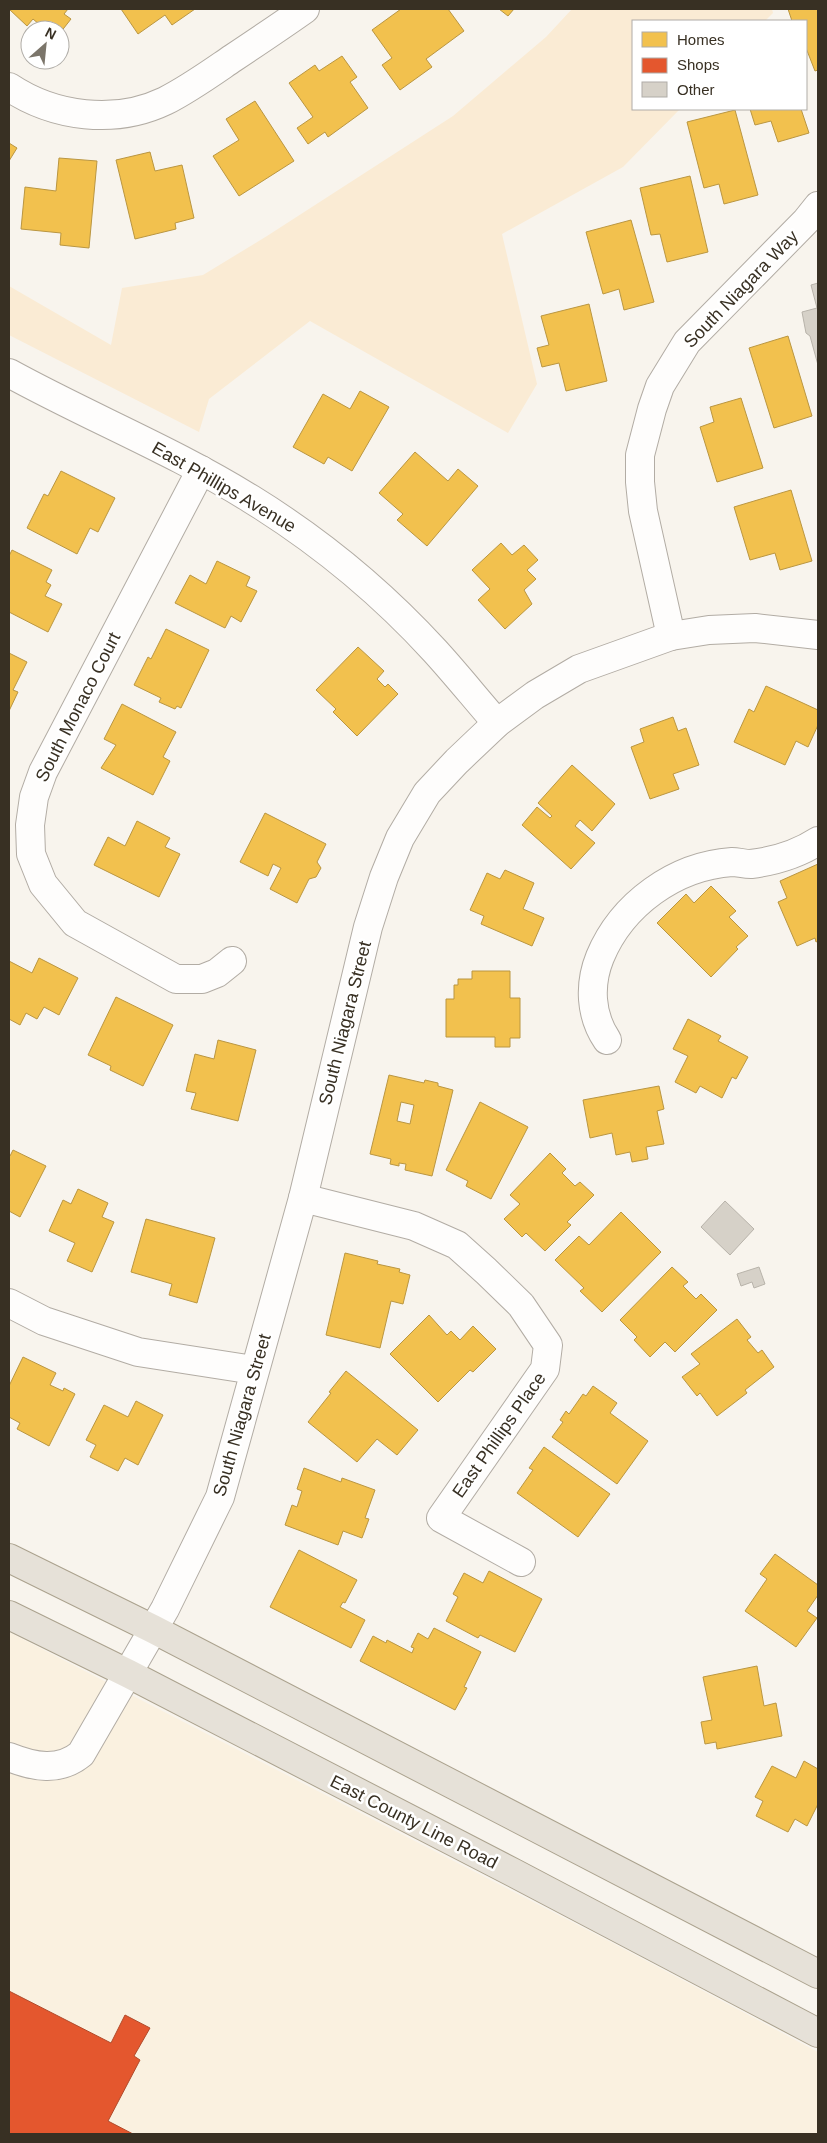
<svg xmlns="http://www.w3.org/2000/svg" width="827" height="2143" viewBox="0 0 827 2143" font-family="Helvetica,sans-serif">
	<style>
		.built { fill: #faf1e0 }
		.green { fill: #faebd4 }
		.homes { fill: #f2c14e; stroke: #ba9641; fill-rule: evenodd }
		.shops { fill: #e4572e; stroke: #b04b2b }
		.building { fill: #d6d1c8; stroke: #b8b3aa }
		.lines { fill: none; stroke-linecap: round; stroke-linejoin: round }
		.minor-casing { stroke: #b2aca4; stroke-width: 30 }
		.major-casing { stroke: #aba28e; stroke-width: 30 }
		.minor { stroke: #fefdfc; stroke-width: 28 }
		.major { stroke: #e6e1d8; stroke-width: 28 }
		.labels { text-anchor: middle; stroke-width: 5; stroke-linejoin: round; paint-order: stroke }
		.street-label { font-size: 18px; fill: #383023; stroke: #fff }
	</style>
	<rect width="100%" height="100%" fill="#f8f4ed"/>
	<path class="built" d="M9,1632l598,308 211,112v82h-809z"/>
	<path class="green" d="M572,9h200l1,4 -8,8h-132v88h47l-57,58 -121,67 35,150 -29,49 -198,-112 -101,78 -10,33 -190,-97v-49l102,59 11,-57 81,-13 64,-39 186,-120 93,-79z"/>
	<g class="homes">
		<path d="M9,9h59l-4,5 7,5 -11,14v-3h-14l-13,-11 -6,7z"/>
		<path d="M121,9h74l-23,16 -7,-10 -27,19z"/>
		<path d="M401,9h47l16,22 -38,28 6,8 -32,23 -18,-25 10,-7 -20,-28z"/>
		<path d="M499,9h15l-6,7z"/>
		<path d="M788,9h30v61l-3,1 -9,-23v-27h-14z"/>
		<path d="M342,56l15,21 -7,5 18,26 -40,29 -3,-5 -17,12 -11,-16 16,-11 -24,-34 26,-18 4,6z"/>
		<path d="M255,101l39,60 -55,35 -26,-40 26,-16 -13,-21z"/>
		<path d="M750,109h51l8,24 -31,9 -7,-21 -16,4z"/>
		<path d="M735,110l23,85 -34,9 -5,-20 -15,4 -17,-66z"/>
		<path d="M9,143l8,5 -8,13z"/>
		<path d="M150,152l5,19 27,-6 12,53 -19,5 1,6 -41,10 -19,-79z"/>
		<path d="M59,158l38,3 -8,87 -29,-3 1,-12 -40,-4 4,-42 31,4z"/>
		<path d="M690,176l18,76 -41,10 -7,-28 -9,1 -11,-47z"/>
		<path d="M631,220l23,82 -30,8 -5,-21 -16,5 -17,-62z"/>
		<path d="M589,304l18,77 -41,10 -7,-28 -17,4 -5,-19 12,-3 -8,-29z"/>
		<path d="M788,336l24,80 -38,12 -25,-80z"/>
		<path d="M360,391l29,16 -37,64 -24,-14 -4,7 -31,-17 30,-53 27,15z"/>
		<path d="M741,398l22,70 -46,14 -17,-55 14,-5 -4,-15z"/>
		<path d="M415,452l33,29 10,-12 20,17 -51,60 -30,-26 6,-6 -24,-21z"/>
		<path d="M61,471l54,27 -17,34 -8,-4 -13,26 -50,-26 17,-34 4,2z"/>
		<path d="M791,490l21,71 -32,9 -5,-17 -25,7 -16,-53z"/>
		<path d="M501,543l11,12 12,-10 14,15 -11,10 9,9 -12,11 8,14 -27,25 -27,-29 12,-11 -18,-19z"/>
		<path d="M12,550l40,20 -6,12 5,3 -6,11 17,8 -14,28 -39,-20v-56z"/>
		<path d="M217,561l33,16 -4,9 11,5 -16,31 -10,-6 -6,12 -50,-25 15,-28 16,9z"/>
		<path d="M166,629l43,21 -28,58 -4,-2 -2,3 -16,-7 2,-4 -27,-13 14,-28 3,2z"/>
		<path d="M358,647l26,24 -7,8 8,8 3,-3 10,10 -41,42 -24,-24 3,-3 -20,-19z"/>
		<path d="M9,653l18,9 -14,28 5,2 -9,19z"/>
		<path d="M766,686l52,24v15l-10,22 -12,-6 -11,24 -51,-23 15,-33 5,3z"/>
		<path d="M122,704l54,28 -13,25 7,4 -17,34 -52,-27 15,-23 -12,-6z"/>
		<path d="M673,717l5,14 8,-3 13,37 -26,9 6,15 -29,10 -19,-52 13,-5 -4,-13z"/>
		<path d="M572,765l43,39 -23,27 -12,-11 -5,6 20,17 -24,26 -49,-44 15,-18 13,11 2,-2 -14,-13z"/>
		<path d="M265,813l61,31 -9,18 4,6 -5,9 -7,2 -12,24 -27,-14 11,-21 -8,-4 -5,12 -28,-14z"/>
		<path d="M137,821l33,17 -5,9 15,7 -21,43 -65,-32 14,-28 17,9z"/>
		<path d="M818,864v77l-2,1 -1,-4 -18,8 -19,-44 9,-4 -7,-17z"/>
		<path d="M505,870l29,13 -11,26 21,9 -12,28 -51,-22 3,-8 -14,-6 17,-37 13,6z"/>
		<path d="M711,886l25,25 -7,6 19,19 -12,11 2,2 -27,28 -54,-54 29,-29 8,9z"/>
		<path d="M39,958l39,20 -19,37 -15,-8 -7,12 -11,-6 -6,12 -11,-6v-58l23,12z"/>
		<path d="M472,971h38v27h10v40h-10v9h-15v-10h-49v-38h8v-14h4v-6h14z"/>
		<path d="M116,997l57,28 -30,61 -33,-16 1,-4 -23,-11z"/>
		<path d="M688,1019l33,17 -3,5 30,16 -12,22 -4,-2 -10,21 -22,-12 -4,7 -21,-11 13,-26 -15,-7z"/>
		<path d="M218,1040l38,10 -18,71 -47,-12 5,-16 -10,-2 9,-37 19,5z"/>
		<path d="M389,1075l35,8 1,-3 13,3v3l15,4 -21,86 -27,-6 1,-6 -7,-1v3l-9,-2 1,-5 -21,-5zM401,1102l13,3 -4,19 -13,-3z"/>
		<path d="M659,1086l5,23 -7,2 7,33 -18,3 2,12 -16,3 -2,-10 -14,3 -4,-22 -22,5 -7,-38z"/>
		<path d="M480,1102l48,25 -37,72 -25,-13 2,-5 -22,-11z"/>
		<path d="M13,1150l33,16 -26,51 -11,-6v-56l1,1z"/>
		<path d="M550,1153l16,16 -4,4 13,13 5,-4 14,13 -27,27 4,3 -26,26 -19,-18 -4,4 -18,-18 16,-15 -10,-9z"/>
		<path d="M78,1189l30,14 -6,14 12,5 -22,50 -25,-11 8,-18 -26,-12 14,-31 8,4z"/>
		<path d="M621,1212l40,40 -59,60 -22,-21 4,-3 -29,-28 24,-24 10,9z"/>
		<path d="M146,1219l69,19 -18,65 -28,-8 3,-11 -41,-12z"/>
		<path d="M345,1253l33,8 -1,3 23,5 -1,3 11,3 -7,29 -12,-3 -11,47 -54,-13z"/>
		<path d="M672,1267l16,15 -5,4 13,13 5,-5 16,16 -42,42 -10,-10 -15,15 -16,-17 3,-3 -17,-17z"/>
		<path d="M429,1315l18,20 4,-4 9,9 13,-14 23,23 -23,23 -3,-2 -32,32 -48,-48z"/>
		<path d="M737,1319l14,18 -4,3 11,13 4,-3 12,17 -29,23 2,3 -30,23 -17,-23 -3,3 -15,-19 18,-13 -9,-10z"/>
		<path d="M23,1357l33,16 -6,12 13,6 1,-3 11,6 -26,52 -32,-17 3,-6 -11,-6v-31z"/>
		<path d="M346,1371l72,59 -21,25 -20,-16 -20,23 -49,-40 23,-29 -2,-1z"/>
		<path d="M593,1386l24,17 -7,10 38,28 -31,43 -65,-47 11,-15 -3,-2 6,-9 3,3 14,-20 3,2z"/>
		<path d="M136,1401l27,14 -25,50 -13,-7 -7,13 -28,-14 6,-12 -10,-5 18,-35 24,12z"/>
		<path d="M544,1447l66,47 -32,43 -61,-44 16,-23 -4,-2z"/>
		<path d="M304,1468l37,14 1,-4 33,12 -10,28 4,1 -7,19 -19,-7 -5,14 -53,-20 7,-20 5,2 5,-16 -5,-2z"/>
		<path d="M299,1550l58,30 -12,23 -2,-1 -3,5 25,13 -14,28 -81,-41z"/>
		<path d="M775,1554l43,31v10l-11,16 10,7 -21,29 -51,-36 22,-32 -7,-5z"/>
		<path d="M489,1571l53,28 -27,53 -35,-17 -2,3 -32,-17 12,-24 -5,-3 11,-21 19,10z"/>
		<path d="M434,1628l47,24 -17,35 3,1 -12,22 -95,-49 13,-25 13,7 1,-3 25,13 2,-5 -3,-1 7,-14 10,6z"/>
		<path d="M757,1666l7,40 12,-3 6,33 -65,13 -1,-7 -11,2 -4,-22 11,-2 -9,-43z"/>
		<path d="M804,1761l14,8v35l-11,22 -12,-7 -7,13 -32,-16 7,-15 -8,-4 17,-31 24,12z"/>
	</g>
	<path class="shops" d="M9,1991l102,52 14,-28 25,13 -16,28 6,4 -32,61 25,13h-124z"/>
	<g class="building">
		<path d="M818,283v82l-8,-29 -4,-3 -4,-21 15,-4 -6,-23z"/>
		<path d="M725,1201l29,28 -24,26 -29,-28z"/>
		<path d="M759,1267l6,17 -11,4 -2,-6 -11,4 -4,-12z"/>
	</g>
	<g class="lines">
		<g class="minor-casing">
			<g id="minor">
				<path d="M9,87c45,30 106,38 156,14 24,-12 46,-28 68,-43 24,-16 48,-32 72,-49"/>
				<path d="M9,373c80,44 165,78 242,126 68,42 130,93 184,152 21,23 41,48 62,72"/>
				<path d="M201,470l-158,302 -9,25 -4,28 1,29 12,30 32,39 101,56h26l15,-6 15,-12"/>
				<path d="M671,636l-28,-125 -3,-29v-27l12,-46 8,-23 27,-44 119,-121 12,-15"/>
				<path d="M607,1040c-17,-25 -18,-56 -7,-83 22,-53 75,-91 132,-95 6,0 12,2 19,2 24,-3 47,-10 67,-23"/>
				<path d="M303,1198l111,28 43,19 29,26 35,34 27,40 -3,24 -104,149 80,44"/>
				<path d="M9,1303l35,18 94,31 116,18"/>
				<path d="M9,1757c25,10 50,15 72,-3l84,-145 55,-112 83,-299 65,-271 16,-50 16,-39 27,-45 30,-32 40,-38 38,-28 44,-26 92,-33 38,-6 46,-2 63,7"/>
			</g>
		</g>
		<g class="major-casing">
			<g id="major">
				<path d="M9,1558l144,71 665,345"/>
				<path d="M9,1615l120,59 385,199 304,160"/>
			</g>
		</g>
		<use href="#minor" class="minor"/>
		<use href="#major" class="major"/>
	</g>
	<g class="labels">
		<g class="street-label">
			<text transform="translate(741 289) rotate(-46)" y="6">South Niagara Way</text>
			<text transform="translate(224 487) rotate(30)" y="6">East Phillips Avenue</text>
			<text transform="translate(78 707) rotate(-63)" y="6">South Monaco Court</text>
			<text transform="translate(345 1023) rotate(-76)" y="6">South Niagara Street</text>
			<text transform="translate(242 1415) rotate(-74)" y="6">South Niagara Street</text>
			<text transform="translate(499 1435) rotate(-55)" y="6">East Phillips Place</text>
			<text transform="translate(414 1822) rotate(27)" y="6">East County Line Road</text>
		</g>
	</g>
	<rect width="827" height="2143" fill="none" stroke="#383023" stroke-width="20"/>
	<rect x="632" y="20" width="175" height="90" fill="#ffffff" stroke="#afaca7"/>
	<rect x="642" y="32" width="25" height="15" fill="#f2c14e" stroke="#afaca7"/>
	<text x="677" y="45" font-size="15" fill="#383023">Homes</text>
	<rect x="642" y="58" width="25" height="15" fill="#e4572e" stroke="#afaca7"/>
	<text x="677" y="70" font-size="15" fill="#383023">Shops</text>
	<rect x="642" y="82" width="25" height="15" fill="#d6d1c8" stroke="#afaca7"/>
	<text x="677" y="95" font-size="15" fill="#383023">Other</text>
	<g transform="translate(45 45) rotate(27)"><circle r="24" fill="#ffffff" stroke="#afaca7"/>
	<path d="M0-4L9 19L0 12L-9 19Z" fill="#7b756a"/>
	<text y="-8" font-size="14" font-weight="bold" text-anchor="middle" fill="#383023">N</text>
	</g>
</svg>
